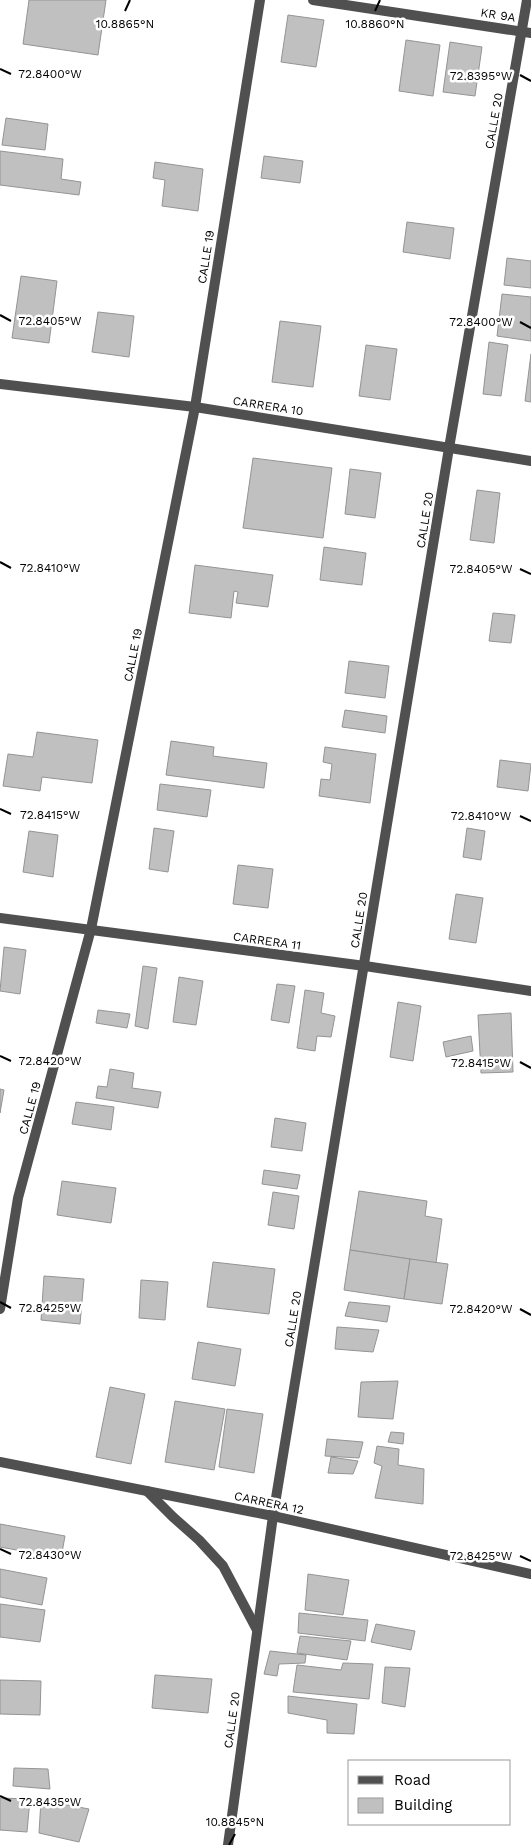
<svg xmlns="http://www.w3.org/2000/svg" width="531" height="1845" viewBox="0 0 531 1845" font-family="'Work Sans',sans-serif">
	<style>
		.building { fill: #c0c0c0; stroke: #949494 }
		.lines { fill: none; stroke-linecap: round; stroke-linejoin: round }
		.minor { stroke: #505050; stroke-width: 10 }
		.ticks { fill: none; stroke: #000; stroke-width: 2 }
		.labels { text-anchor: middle; stroke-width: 5; stroke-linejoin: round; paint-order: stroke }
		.street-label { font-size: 12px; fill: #000; stroke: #fff }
		.ticks-label { font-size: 12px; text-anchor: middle; fill: #000; stroke: #fff; stroke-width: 5; stroke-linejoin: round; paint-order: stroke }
	</style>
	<rect width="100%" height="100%" fill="#fff"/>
	<g class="building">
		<path d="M29,0h77l-8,55 -75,-11z"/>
		<path d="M288,15l36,5 -8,47 -35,-5z"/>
		<path d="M406,40l34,5 -7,51 -34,-5z"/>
		<path d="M450,42l32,5 -7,49 -32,-4z"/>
		<path d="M6,118l42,6 -3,26 -43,-5z"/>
		<path d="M0,151l63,8 -2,20 20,3 -2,13 -79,-10z"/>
		<path d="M264,156l39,5 -3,22 -39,-5z"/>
		<path d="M155,162l48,7 -5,42 -36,-5 3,-26 -12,-2z"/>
		<path d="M407,222l47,6 -4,31 -47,-7z"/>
		<path d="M507,258l24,3v27l-27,-3z"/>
		<path d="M21,276l36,5 -8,62 -37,-5z"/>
		<path d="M502,294l29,3v44l-34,-5z"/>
		<path d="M98,312l36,4 -5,41 -37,-5z"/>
		<path d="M280,321l41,5 -8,61 -41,-5z"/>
		<path d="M489,342l19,3 -7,51 -18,-2z"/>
		<path d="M366,345l31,4 -7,51 -31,-4z"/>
		<path d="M531,354v48l-6,-1z"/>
		<path d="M253,458l79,10 -9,70 -80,-10z"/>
		<path d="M350,469l31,4 -6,45 -30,-4z"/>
		<path d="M477,490l23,3 -6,50 -24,-3z"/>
		<path d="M324,547l42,6 -4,32 -42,-5z"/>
		<path d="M195,565l78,10 -5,32 -32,-4 2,-11 -4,-1 -3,27 -42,-5z"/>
		<path d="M493,613l22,2 -4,28 -22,-2z"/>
		<path d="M349,661l40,5 -4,32 -40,-5z"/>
		<path d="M345,710l42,6 -2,17 -43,-6z"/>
		<path d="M37,732l61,8 -6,43 -50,-6 -2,14 -37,-5 5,-32 25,3z"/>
		<path d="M171,741l43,6 -1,9 54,7 -3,25 -98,-13z"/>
		<path d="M325,747l51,7 -6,49 -51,-7 2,-17 9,1 2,-16 -9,-2z"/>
		<path d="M500,760l31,4 -3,27 -31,-4z"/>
		<path d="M160,784l51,6 -4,27 -50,-7z"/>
		<path d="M154,828l20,3 -6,41 -19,-3z"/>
		<path d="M467,828l18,3 -4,29 -18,-3z"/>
		<path d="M29,831l29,4 -5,42 -30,-5z"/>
		<path d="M238,865l35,4 -5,39 -35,-4z"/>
		<path d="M456,894l27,4 -7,45 -27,-4z"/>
		<path d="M4,947l22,3 -6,44 -20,-3z"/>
		<path d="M143,966l14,2 -9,61 -13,-3z"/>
		<path d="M179,977l24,4 -7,44 -23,-3z"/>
		<path d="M277,984l18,2 -6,37 -18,-3z"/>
		<path d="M305,990l19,3 -3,20 14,3 -4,21 -14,-1 -2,15 -18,-3z"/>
		<path d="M398,1002l23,4 -8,55 -23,-4z"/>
		<path d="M98,1010l32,4 -3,14 -31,-5z"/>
		<path d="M511,1013l2,59 -32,1 -3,-58z"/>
		<path d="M471,1036l2,15 -27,6 -3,-15z"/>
		<path d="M110,1069l24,4 -2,15 29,4 -3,16 -62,-10 2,-12 9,1z"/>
		<path d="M0,1089l4,1 -4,23z"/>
		<path d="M76,1102l38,5 -3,23 -39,-6z"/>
		<path d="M275,1118l31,5 -4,28 -31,-4z"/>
		<path d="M264,1170l36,5 -3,14 -35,-5z"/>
		<path d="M62,1181l54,7 -5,35 -54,-8z"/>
		<path d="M359,1191l68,10 -2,15 17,3 -6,44 -86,-13z"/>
		<path d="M273,1192l26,4 -5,33 -26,-4z"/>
		<path d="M350,1250l60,9 -6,40 -60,-9z"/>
		<path d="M410,1259l38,5 -6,40 -38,-5z"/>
		<path d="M213,1262l62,7 -6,45 -62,-7z"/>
		<path d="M44,1276l40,3 -4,45 -39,-4z"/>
		<path d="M141,1280l27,2 -3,38 -26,-2z"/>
		<path d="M349,1302l41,4 -3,16 -42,-6z"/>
		<path d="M337,1327l42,3 -6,22 -38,-3z"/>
		<path d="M198,1342l43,7 -6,37 -43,-7z"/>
		<path d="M398,1381l-5,38 -35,-2 3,-35z"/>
		<path d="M110,1387l35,7 -14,70 -35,-7z"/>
		<path d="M175,1401l50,8 -11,61 -49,-8z"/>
		<path d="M227,1409l36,5 -9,59 -35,-6z"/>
		<path d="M391,1432l13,1 -1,11 -15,-2z"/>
		<path d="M327,1439l36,3 -4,16 -34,-2z"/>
		<path d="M377,1446l22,3 -1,16 26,4 -1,35 -48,-6 7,-32 -8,-3z"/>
		<path d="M331,1457l27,4 -5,13 -25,-1z"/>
		<path d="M0,1524l65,12 -4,22 -61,-11z"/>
		<path d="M0,1569l47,9 -5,27 -42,-8z"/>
		<path d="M308,1574l41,6 -6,35 -38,-5z"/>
		<path d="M0,1604l45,6 -5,32 -40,-5z"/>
		<path d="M299,1613l69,7 -3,21 -67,-8z"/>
		<path d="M376,1624l39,7 -4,19 -40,-8z"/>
		<path d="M300,1636l51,5 -4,19 -50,-7z"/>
		<path d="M270,1651l36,4 -1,8 -26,1 -2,12 -13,-2z"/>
		<path d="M343,1663l30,1 -4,35 -76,-7 4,-27 44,5z"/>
		<path d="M385,1667l25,1 -5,39 -23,-4z"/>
		<path d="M155,1675l57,4 -4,34 -56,-5z"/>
		<path d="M0,1680l41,1 -1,34 -40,-1z"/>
		<path d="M288,1696l69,8 -3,30 -27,-1v-13l-39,-7z"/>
		<path d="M14,1768l34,1 2,20 -37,-3z"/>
		<path d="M0,1798l30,1 -3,33 -27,-2z"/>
		<path d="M41,1800l48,9 -10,33 -40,-9z"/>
	</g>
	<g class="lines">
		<g class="minor">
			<path d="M313,0l218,33"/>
			<path d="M0,384l195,23 336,54"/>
			<path d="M0,918l365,48 166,25"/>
			<path d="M0,1309l18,-111 73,-269 104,-522 65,-407"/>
			<path d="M0,1462l273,54 258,58"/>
			<path d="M147,1491l26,26 26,23 24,26 34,64"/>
			<path d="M228,1845l45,-329 176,-1068 78,-448"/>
		</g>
	</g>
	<path class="ticks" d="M125,11l5,-11M375,11l5,-11M0,69l11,5M520,75l11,6M0,315l11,6M520,322l11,6M0,562l11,6M520,569l11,5M0,809l11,5M520,816l11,5M0,1056l11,5M520,1062l11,6M0,1302l11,6M520,1309l11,6M0,1549l11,5M520,1556l11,5M0,1796l11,5M229,1845l6,-11"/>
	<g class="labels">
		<g class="street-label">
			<text transform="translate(498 15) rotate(9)" y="4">KR 9A</text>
			<text transform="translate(494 121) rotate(-80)" y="4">CALLE 20</text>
			<text transform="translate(206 257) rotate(-81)" y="4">CALLE 19</text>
			<text transform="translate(268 406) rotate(9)" y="4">CARRERA 10</text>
			<text transform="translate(425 520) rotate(-81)" y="4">CALLE 20</text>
			<text transform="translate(133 655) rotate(-79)" y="4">CALLE 19</text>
			<text transform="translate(359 920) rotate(-81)" y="4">CALLE 20</text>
			<text transform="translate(267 941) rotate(8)" y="4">CARRERA 11</text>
			<text transform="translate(30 1108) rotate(-75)" y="4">CALLE 19</text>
			<text transform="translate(293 1319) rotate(-81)" y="4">CALLE 20</text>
			<text transform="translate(269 1503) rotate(12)" y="4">CARRERA 12</text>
			<text transform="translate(232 1720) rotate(-82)" y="4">CALLE 20</text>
		</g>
	</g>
	<g class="ticks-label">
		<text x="125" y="28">10.8865°N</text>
		<text x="375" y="28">10.8860°N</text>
		<text x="50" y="78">72.8400°W</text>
		<text x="481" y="80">72.8395°W</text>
		<text x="50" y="325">72.8405°W</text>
		<text x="481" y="326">72.8400°W</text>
		<text x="50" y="572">72.8410°W</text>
		<text x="481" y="573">72.8405°W</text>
		<text x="50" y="819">72.8415°W</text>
		<text x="481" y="820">72.8410°W</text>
		<text x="50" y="1065">72.8420°W</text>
		<text x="481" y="1067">72.8415°W</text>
		<text x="50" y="1312">72.8425°W</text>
		<text x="481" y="1313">72.8420°W</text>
		<text x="50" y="1559">72.8430°W</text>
		<text x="481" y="1560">72.8425°W</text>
		<text x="50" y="1806">72.8435°W</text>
		<text x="235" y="1826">10.8845°N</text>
	</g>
	<rect x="348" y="1760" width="162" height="65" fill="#ffffff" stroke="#999999"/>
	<rect x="358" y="1776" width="25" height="8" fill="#505050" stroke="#999999"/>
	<text x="394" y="1785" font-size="15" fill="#000000">Road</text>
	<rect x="358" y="1798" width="25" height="15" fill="#c0c0c0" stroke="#999999"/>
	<text x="394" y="1810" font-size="15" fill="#000000">Building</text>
</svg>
